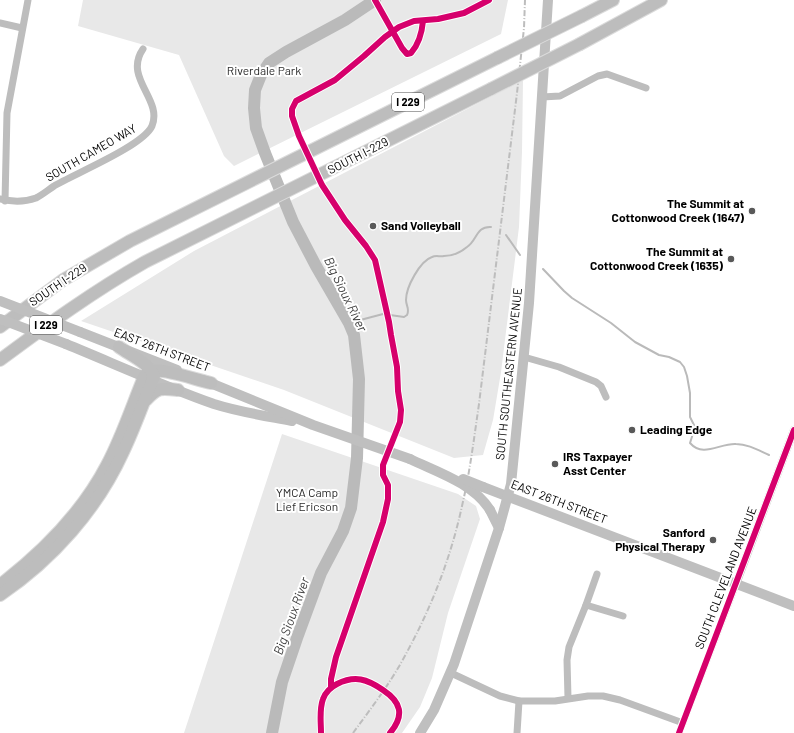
<svg xmlns="http://www.w3.org/2000/svg" width="794" height="733" viewBox="0 0 794 733" font-family="Barlow,sans-serif">
	<style>
		.green { fill: #e8e8e8 }
		.lines { fill: none; stroke-linecap: round; stroke-linejoin: round }
		.stream { stroke: #bababa; stroke-width: 2 }
		.river { stroke: #bababa; stroke-width: 12 }
		.motorway-casing { stroke: #dbdbdb; stroke-width: 14 }
		.minor { stroke: #bdbdbd; stroke-width: 7 }
		.tertiary { stroke: #bdbdbd; stroke-width: 8 }
		.secondary { stroke: #bfbfbf; stroke-width: 10 }
		.motorway { stroke: #bdbdbd; stroke-width: 12 }
		.rail { stroke: #bdbdbd; stroke-width: 2; stroke-dasharray: 6 2 1 2; stroke-linecap: butt }
		.motorway-bridge-casing { stroke: #dbdbdb; stroke-width: 14; stroke-linecap: butt }
		.secondary-bridge { stroke: #bfbfbf; stroke-width: 10 }
		.motorway-bridge { stroke: #bdbdbd; stroke-width: 12 }
		.cycleway-casing { stroke: #fff; stroke-width: 8 }
		.cycleway { stroke: #d6006c; stroke-width: 6 }
		.poi-dot { fill: #595959; stroke: #fff; stroke-width: 1.5 }
		.labels { text-anchor: middle; stroke-width: 4; stroke-linejoin: round; paint-order: stroke }
		.shield { fill: #fff; stroke: #4c4c4c; stroke-width: 1 }
		.shield-label { font-size: 11px; font-weight: bold; fill: #000 }
		.park-label { font-size: 12px; fill: #2c2c2c; stroke: #fff }
		.street-label { font-size: 12px; fill: #000; stroke: #fff }
		.poi-label { font-size: 12px; font-weight: bold; fill: #000; stroke: #fff; text-anchor: end }
		.water-label { font-size: 13px; font-style: italic; fill: #3d3d3d; stroke: #fff }
	</style>
	<rect width="100%" height="100%" fill="#fff"/>
	<g class="green">
		<path d="M83,0h425l-7,34 -267,132 -10,-10 -45,-101 -101,-29z"/>
		<path d="M523,80l-1,72 -3,75 -18,145 -8,48 -10,35 -29,3 -170,-68 -203,-69 113,-70z"/>
		<path d="M282,434l176,60 18,12 4,13 -32,94 -16,65 -12,29 -18,26h-218z"/>
	</g>
	<g class="lines">
		<g class="stream">
			<path d="M506,235l14,20"/>
			<path d="M543,269l21,22 8,7 39,25 24,19 24,13 10,2 11,5 4,5 3,9 3,17v24l5,10 -5,16c13,15 30,0 46,1 12,0 22,6 33,11"/>
			<path d="M349,323l34,-9 21,3 3,-2c3,-6 -1,-9 -1,-15 0,-13 14,-39 26,-43 4,-2 8,0 12,-1 8,0 17,-4 23,-9 10,-6 9,-21 24,-20"/>
		</g>
		<path class="river" d="M272,733l10,-51 15,-44 24,-65 22,-42 8,-23 6,-50 2,-79 -5,-44 -5,-12 -33,-57 -23,-44 -28,-69 -9,-25 -2,-20 1,-18 6,-15 8,-12 17,-11 59,-32 30,-20"/>
		<g class="motorway-casing">
			<g id="motorway">
				<path d="M582,16l31,-16"/>
				<path d="M580,44l81,-44"/>
				<path d="M0,327l63,-47 67,-39 367,-183"/>
				<path d="M0,360c47,-35 94,-69 145,-98l346,-173"/>
				<path d="M146,400c12,-13 15,-12 32,-10"/>
				<path d="M0,585c43,-33 82,-72 107,-120 15,-28 25,-59 37,-88 2,-3 3,-5 7,-6 14,-3 45,9 60,12"/>
				<path d="M0,595c53,-36 97,-86 123,-143 12,-25 21,-51 31,-76 -5,-13 -24,-21 -35,-29"/>
			</g>
		</g>
		<g class="minor">
			<path d="M0,23l22,5"/>
			<path d="M542,97l18,-1 38,-20 9,-2 39,14"/>
			<path d="M0,199c12,3 25,3 36,-1 6,-3 12,-8 18,-12 20,-12 89,-40 98,-60 11,-27 -29,-48 -9,-77"/>
			<path d="M5,201l2,-88 21,-113"/>
			<path d="M524,357l35,10 37,15 5,4 5,11"/>
			<path d="M586,605l37,11"/>
			<path d="M451,673l49,23 19,5h36l33,-5h15l17,4 63,23"/>
			<path d="M568,698l-1,-38 2,-13 17,-42 11,-31"/>
			<path d="M517,733l2,-32"/>
			<path d="M679,733l57,-149"/>
		</g>
		<path class="tertiary" d="M736,584l58,-154"/>
		<g class="secondary">
			<path d="M80,332l97,38"/>
			<path d="M66,344c49,20 97,42 148,60 25,8 52,12 78,17"/>
			<path d="M203,380l110,45 97,34"/>
			<path d="M483,487l311,119"/>
			<path d="M490,510l9,18"/>
			<path d="M420,733l14,-23 20,-46 45,-136 12,-44 18,-181 19,-303"/>
		</g>
		<use href="#motorway" class="motorway"/>
		<path class="rail" d="M353,733c19,-26 39,-52 54,-81 25,-46 44,-95 55,-146 8,-34 12,-68 17,-102l38,-311 7,-65 1,-28"/>
		<g class="motorway-bridge-casing">
			<g id="motorway-bridge">
				<path d="M497,58l85,-42"/>
				<path d="M491,89l89,-45"/>
			</g>
		</g>
		<g class="secondary-bridge">
			<path d="M0,301l80,31"/>
			<path d="M0,319l66,25"/>
			<path d="M410,459c27,13 63,24 80,51"/>
			<path d="M463,479l20,8"/>
		</g>
		<use href="#motorway-bridge" class="motorway-bridge"/>
		<g class="cycleway-casing">
			<g id="cycleway">
				<path d="M375,0l27,48 5,6 4,-1c8,-9 11,-21 12,-32"/>
				<path d="M331,687v-8l5,-22 47,-135 5,-23v-14l-5,-10v-10l17,-43 1,-12 -3,-19 -1,-24 -6,-32 -2,-13 -14,-62 -9,-14 -21,-26 -23,-35 -23,-49 -7,-20v-7l4,-8 39,-21 29,-24 21,-19 14,-10 15,-6 24,-2 26,-6 25,-13"/>
				<path d="M321,733c0,-11 -2,-23 2,-34 2,-6 8,-12 14,-15 18,-9 30,-5 46,6 18,12 22,25 7,43"/>
				<path d="M679,733l115,-303"/>
			</g>
		</g>
		<use href="#cycleway" class="cycleway"/>
	</g>
	<g class="poi-dot">
		<circle cx="752" cy="211" r="4"/>
		<circle cx="373" cy="226" r="4"/>
		<circle cx="731" cy="259" r="4"/>
		<circle cx="632" cy="430" r="4"/>
		<circle cx="555" cy="464" r="4"/>
		<circle cx="713" cy="540" r="4"/>
	</g>
	<g class="labels">
		<g class="shield">
			<rect x="392" y="93" width="32" height="18" rx="3"/>
			<rect x="30" y="316" width="32" height="18" rx="3"/>
		</g>
		<g class="shield-label">
			<text x="408" y="106">I 229</text>
			<text x="46" y="329">I 229</text>
		</g>
		<g class="park-label">
			<text x="264" y="75">Riverdale Park</text>
			<text x="307" y="497">YMCA Camp<tspan x="307" dy="14">Lief Ericson</tspan></text>
		</g>
		<g class="street-label">
			<text transform="translate(91 153) rotate(-30)" y="4">SOUTH CAMEO WAY</text>
			<text transform="translate(358 156) rotate(-27)" y="4">SOUTH I-229</text>
			<text transform="translate(58 285) rotate(-34)" y="4">SOUTH I-229</text>
			<text transform="translate(162 350) rotate(21)" y="4">EAST 26TH STREET</text>
			<text transform="translate(509 374) rotate(-84)" y="4">SOUTH SOUTHEASTERN AVENUE</text>
			<text transform="translate(559 502) rotate(21)" y="4">EAST 26TH STREET</text>
			<text transform="translate(726 578) rotate(-69)" y="4">SOUTH CLEVELAND AVENUE</text>
		</g>
		<g class="poi-label">
			<text x="744" y="208">The Summit at<tspan x="744" dy="14">Cottonwood Creek (1647)</tspan></text>
			<text x="381" y="230" text-anchor="start">Sand Volleyball</text>
			<text x="723" y="256">The Summit at<tspan x="723" dy="14">Cottonwood Creek (1635)</tspan></text>
			<text x="640" y="434" text-anchor="start">Leading Edge</text>
			<text x="563" y="461" text-anchor="start">IRS Taxpayer<tspan x="563" dy="14">Asst Center</tspan></text>
			<text x="705" y="537">Sanford<tspan x="705" dy="14">Physical Therapy</tspan></text>
		</g>
		<g class="water-label">
			<text transform="translate(346 294) rotate(64)" y="5">Big Sioux River</text>
			<text transform="translate(291 616) rotate(-70)" y="5">Big Sioux River</text>
		</g>
	</g>
</svg>
